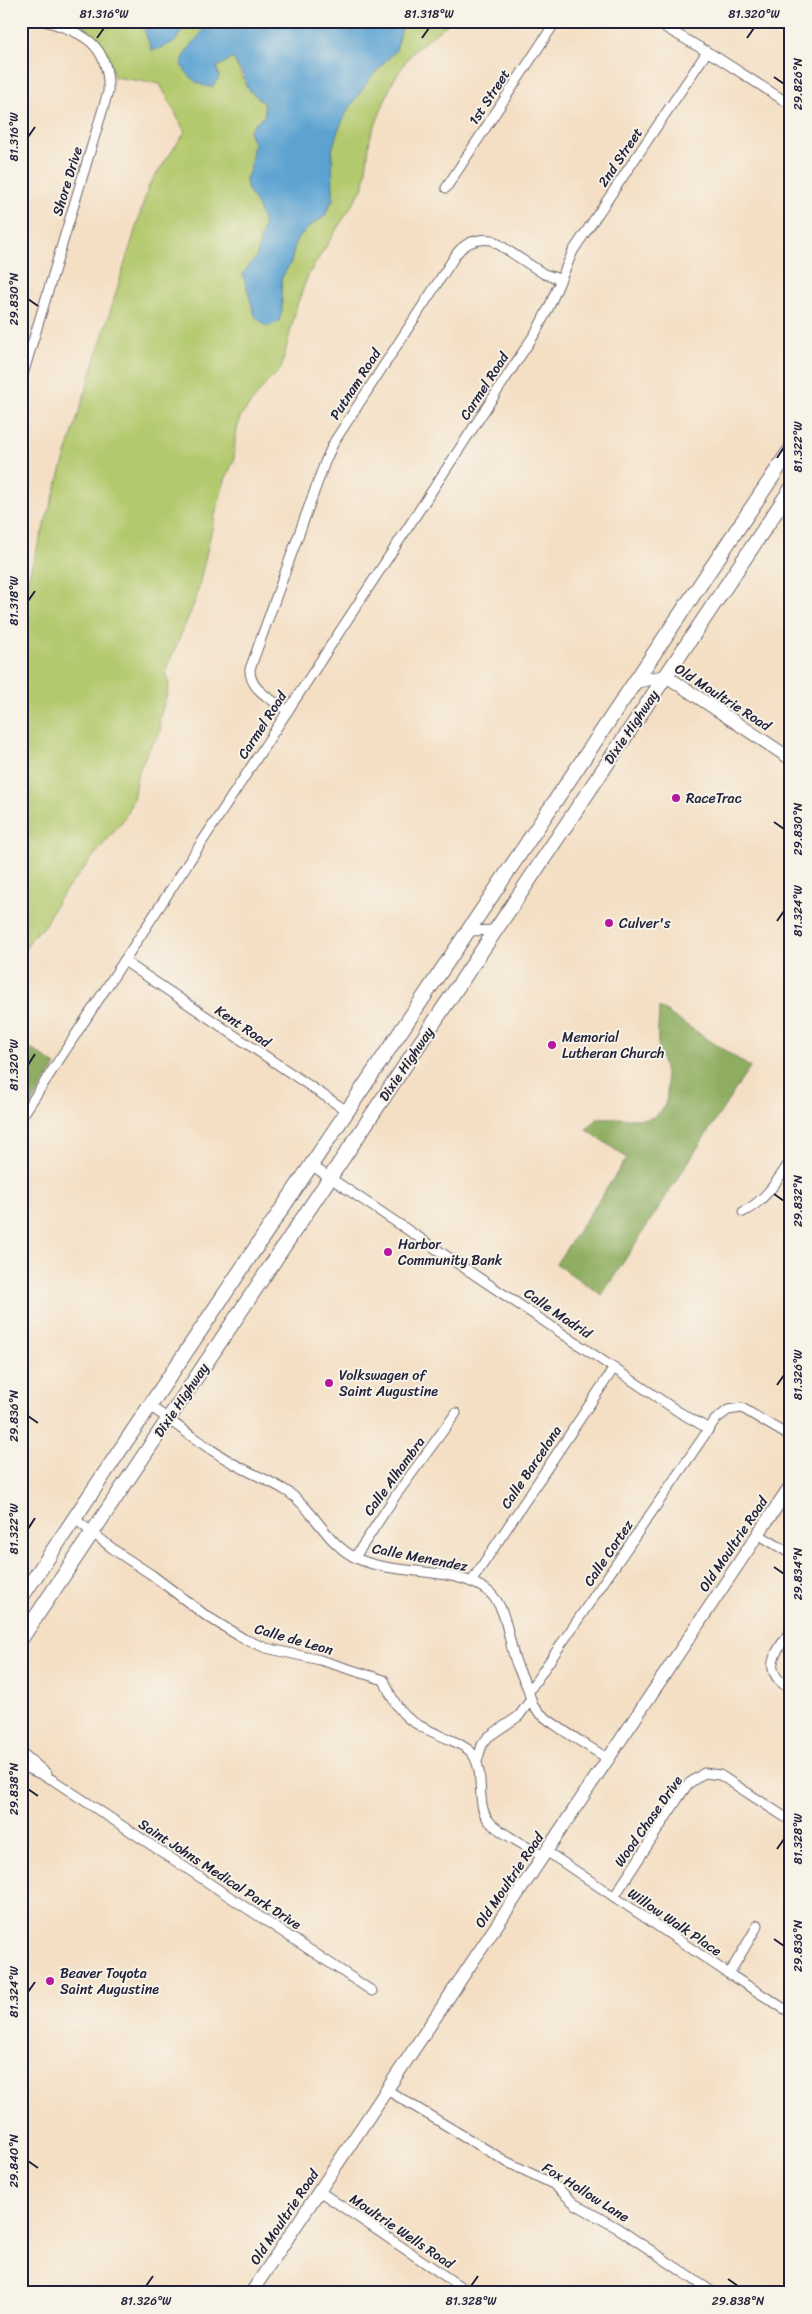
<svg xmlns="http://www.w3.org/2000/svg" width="812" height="2314" viewBox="0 0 812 2314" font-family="Sriracha,sans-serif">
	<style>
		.green { fill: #b3c96d; stroke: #6a7654 }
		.forest { fill: #8ead60; stroke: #58684e }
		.water { fill: #5ba3d2; stroke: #3e6286 }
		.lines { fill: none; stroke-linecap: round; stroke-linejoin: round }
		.street-casing { stroke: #6c646b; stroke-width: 11 }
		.secondary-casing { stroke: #6c646b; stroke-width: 14 }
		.primary-casing { stroke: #6c646b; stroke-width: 16 }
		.street { stroke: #fff; stroke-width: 9 }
		.secondary { stroke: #fff; stroke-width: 12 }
		.primary { stroke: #fff; stroke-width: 14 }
		.ticks { fill: none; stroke: #22223b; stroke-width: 2 }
		.poi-dot { fill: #b5179e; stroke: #f7f3e8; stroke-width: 2 }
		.labels { text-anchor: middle; stroke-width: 4; stroke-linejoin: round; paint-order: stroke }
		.street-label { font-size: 14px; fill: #22223b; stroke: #f7f3e8 }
		.poi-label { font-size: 14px; fill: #22223b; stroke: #f7f3e8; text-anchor: start }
		.neatline { fill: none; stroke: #22223b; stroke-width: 2 }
		.ticks-label { font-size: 12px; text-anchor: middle; fill: #22223b }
	</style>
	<rect width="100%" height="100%" fill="#f7f3e8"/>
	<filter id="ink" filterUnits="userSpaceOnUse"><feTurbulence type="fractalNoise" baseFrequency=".02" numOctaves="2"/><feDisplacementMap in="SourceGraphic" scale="10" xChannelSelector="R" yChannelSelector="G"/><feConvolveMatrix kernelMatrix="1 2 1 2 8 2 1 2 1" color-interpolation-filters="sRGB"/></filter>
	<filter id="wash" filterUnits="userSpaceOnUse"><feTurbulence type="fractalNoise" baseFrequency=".0096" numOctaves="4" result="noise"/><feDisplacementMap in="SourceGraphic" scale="20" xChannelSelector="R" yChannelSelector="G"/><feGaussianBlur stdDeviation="1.12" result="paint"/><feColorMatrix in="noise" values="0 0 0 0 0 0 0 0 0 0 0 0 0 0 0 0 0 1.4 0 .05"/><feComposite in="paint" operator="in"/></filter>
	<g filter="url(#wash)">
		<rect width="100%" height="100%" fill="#f4dfc4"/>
		<path class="green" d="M60,21h83v6l32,15 12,-21h24l-4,8 10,38 16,-9 14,30 17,15 1,13 -8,5 -8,10 5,11 -4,29 -4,8 2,11 10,17 6,17 -7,32 -14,18 12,42 27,-5 -1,-32 10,-17 5,-22 15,-15 13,-8 9,-18 -1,-49 5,-17 10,-22 24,-34 25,-27 5,-19 5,-8h43l-32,25 -9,10 -16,25 -22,55 -6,48 -56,89 -11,30 -16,64 -16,16 -25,32 -5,22 -1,21 -9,20 -10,35 -19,84 -30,71 3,17 -10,33 2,11 -14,21 -10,24 -4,23 -9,20 -66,81 -15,28 -10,7 -12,23v-357l128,-416 36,-53 -25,-48 -46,-7c-2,-8 -4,-18 -9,-26 -9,-14 -28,-26 -45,-30z"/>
		<g class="forest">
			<path d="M659,1007l91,60 -148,228 -46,-31 71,-106 -41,-29 12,-11c9,-1 46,2 50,1 34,-11 13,-53 10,-76 -1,-12 1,-24 1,-36z"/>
			<path d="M21,1042l35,23 -35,56z"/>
		</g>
		<g class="water">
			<path d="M143,21h44l-12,21 -23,9 -9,-24z"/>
			<path d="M211,21h199l-4,2 -5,8 -5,19 -25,27 -24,34 -10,22 -5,17 1,49 -9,18 -13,8 -15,15 -5,22 -10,17 1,32 -3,10 -12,6 -12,-11 -12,-42 14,-18 7,-32 -6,-17 -10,-17 -2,-11 4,-9 4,-27 -5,-12 8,-10 8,-5 -1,-13 -17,-15 -2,-10 -12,-20 -16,9 2,11 -7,9c-16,-1 -22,-10 -31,-22l5,-13z"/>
		</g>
	</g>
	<g filter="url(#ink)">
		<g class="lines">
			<g class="street-casing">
				<g id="street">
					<path d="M654,21l64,37 73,47"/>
					<path d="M446,188l110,-167"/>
					<path d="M21,381l87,-289c2,-47 -24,-60 -64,-71"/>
					<path d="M288,711c-15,-11 -39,-21 -38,-42l75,-207 9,-20 123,-189c9,-11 20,-15 35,-13l52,34 16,5"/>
					<path d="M468,931l28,-1"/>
					<path d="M124,961l223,150"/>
					<path d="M21,1118l515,-786 13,-25 24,-56 134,-199"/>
					<path d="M311,1165l368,247 30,17"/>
					<path d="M743,1212c23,-12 34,-31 48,-52"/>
					<path d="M150,1406c27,19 53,40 81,56 18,11 39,18 57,30 27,18 39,53 70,67 39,17 100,7 131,33 19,16 19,51 28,73 3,8 8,16 11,24 2,6 2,13 6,18 9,13 58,41 74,52"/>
					<path d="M75,1519l42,33 35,23 53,40 39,24 22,9 54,12 64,20c15,37 25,42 60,57 9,4 20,8 27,15 16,19 3,51 18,69 9,11 40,27 54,35"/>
					<path d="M758,1534l33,20"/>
					<path d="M355,1557l41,-62 60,-82"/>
					<path d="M471,1582l143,-214"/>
					<path d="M791,1630c-17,25 -31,40 0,60"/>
					<path d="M529,1691l186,-271 13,-10 14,-2 49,29"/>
					<path d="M21,1752l26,22"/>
					<path d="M477,1761l5,-16 6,-8 31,-21 12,-17"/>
					<path d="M21,1765l32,15 319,211"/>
					<path d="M546,1851l183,123 62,39"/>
					<path d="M614,1897l65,-100 9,-13 16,-11 16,2 71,46"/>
					<path d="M729,1974l29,-49"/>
					<path d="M387,2090l120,72 46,22 22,20 44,25 95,64"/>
					<path d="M319,2191l151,102"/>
				</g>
			</g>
			<g class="secondary-casing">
				<g id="secondary">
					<path d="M635,682l31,-6 125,83"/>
					<path d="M251,2293l540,-808"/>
				</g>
			</g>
			<g class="primary-casing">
				<g id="primary">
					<path d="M21,1598l770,-1149"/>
					<path d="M21,1639l770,-1150"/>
				</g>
			</g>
			<use href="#street" class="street"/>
			<use href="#secondary" class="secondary"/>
			<use href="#primary" class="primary"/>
		</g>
	</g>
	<path class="ticks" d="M97,38l7,-10M422,38l7,-10M747,38l7,-10M774,77l10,7M28,137l7,-10M28,299l10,7M777,458l7,-11M28,601l7,-10M774,822l10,7M777,921l7,-10M28,1065l7,-11M774,1194l10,7M777,1385l7,-10M28,1416l10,7M28,1529l7,-11M774,1567l10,7M28,1789l10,7M777,1849l7,-10M774,1939l10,7M28,1992l7,-10M28,2161l10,7M728,2279l10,7M146,2286l7,-10M471,2286l7,-10"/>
	<g class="poi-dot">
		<circle cx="676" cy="798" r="5"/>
		<circle cx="609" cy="923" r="5"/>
		<circle cx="552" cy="1045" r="5"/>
		<circle cx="388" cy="1252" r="5"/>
		<circle cx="329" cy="1383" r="5"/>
		<circle cx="50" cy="1981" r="5"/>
	</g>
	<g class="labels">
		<g class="street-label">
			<text transform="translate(489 97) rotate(-57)" y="5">1st Street</text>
			<text transform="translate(620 157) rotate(-56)" y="5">2nd Street</text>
			<text transform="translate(67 181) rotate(-73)" y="5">Shore Drive</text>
			<text transform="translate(355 384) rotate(-57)" y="5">Putnam Road</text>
			<text transform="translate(484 386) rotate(-57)" y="5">Carmel Road</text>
			<text transform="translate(723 697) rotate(33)" y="5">Old Moultrie Road</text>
			<text transform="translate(262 725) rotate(-57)" y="5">Carmel Road</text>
			<text transform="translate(631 727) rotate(-56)" y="5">Dixie Highway</text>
			<text transform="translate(243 1026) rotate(34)" y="5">Kent Road</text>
			<text transform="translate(406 1064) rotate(-56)" y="5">Dixie Highway</text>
			<text transform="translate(558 1313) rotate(34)" y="5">Calle Madrid</text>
			<text transform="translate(181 1400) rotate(-56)" y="5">Dixie Highway</text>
			<text transform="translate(531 1467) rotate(-56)" y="5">Calle Barcelona</text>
			<text transform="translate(394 1476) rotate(-54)" y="5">Calle Alhambra</text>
			<text transform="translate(733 1544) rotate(-56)" y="5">Old Moultrie Road</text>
			<text transform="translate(608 1553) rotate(-56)" y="5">Calle Cortez</text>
			<text transform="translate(420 1557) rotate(11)" y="5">Calle Menendez</text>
			<text transform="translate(294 1639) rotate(16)" y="5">Calle de Leon</text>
			<text transform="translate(648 1821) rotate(-55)" y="5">Wood Chase Drive</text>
			<text transform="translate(220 1874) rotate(33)" y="5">Saint Johns Medical Park Drive</text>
			<text transform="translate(509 1880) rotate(-56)" y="5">Old Moultrie Road</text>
			<text transform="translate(675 1922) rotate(34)" y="5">Willow Walk Place</text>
			<text transform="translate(586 2192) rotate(32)" y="5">Fox Hollow Lane</text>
			<text transform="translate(284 2217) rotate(-56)" y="5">Old Moultrie Road</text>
			<text transform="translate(402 2231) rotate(34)" y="5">Moultrie Wells Road</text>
		</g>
		<g class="poi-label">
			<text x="686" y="803">RaceTrac</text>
			<text x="619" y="928">Culver's</text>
			<text x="562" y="1042">Memorial<tspan x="562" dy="16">Lutheran Church</tspan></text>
			<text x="398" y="1249">Harbor<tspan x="398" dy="16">Community Bank</tspan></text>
			<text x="339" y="1380">Volkswagen of<tspan x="339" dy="16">Saint Augustine</tspan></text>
			<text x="60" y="1978">Beaver Toyota<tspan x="60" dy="16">Saint Augustine</tspan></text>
		</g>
	</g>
	<rect width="812" height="2314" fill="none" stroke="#f7f3e8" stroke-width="55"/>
	<rect x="28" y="28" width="756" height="2258" class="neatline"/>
	<g class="ticks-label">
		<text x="104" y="18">81.316°W</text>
		<text x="429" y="18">81.318°W</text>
		<text x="754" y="18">81.320°W</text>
		<text transform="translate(798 84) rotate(-90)" y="4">29.826°N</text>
		<text transform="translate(14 137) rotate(-90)" y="4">81.316°W</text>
		<text transform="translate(14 299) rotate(-90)" y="4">29.830°N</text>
		<text transform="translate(798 447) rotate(-90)" y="4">81.322°W</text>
		<text transform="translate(14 601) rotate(-90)" y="4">81.318°W</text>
		<text transform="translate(798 829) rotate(-90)" y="4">29.830°N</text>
		<text transform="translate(798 911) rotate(-90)" y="4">81.324°W</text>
		<text transform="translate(14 1065) rotate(-90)" y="4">81.320°W</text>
		<text transform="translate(798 1201) rotate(-90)" y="4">29.832°N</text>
		<text transform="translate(798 1375) rotate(-90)" y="4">81.326°W</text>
		<text transform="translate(14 1416) rotate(-90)" y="4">29.836°N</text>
		<text transform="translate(14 1529) rotate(-90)" y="4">81.322°W</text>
		<text transform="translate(798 1574) rotate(-90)" y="4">29.834°N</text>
		<text transform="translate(14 1789) rotate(-90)" y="4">29.838°N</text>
		<text transform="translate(798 1839) rotate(-90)" y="4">81.328°W</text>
		<text transform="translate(798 1946) rotate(-90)" y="4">29.836°N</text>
		<text transform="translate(14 1992) rotate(-90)" y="4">81.324°W</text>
		<text transform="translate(14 2161) rotate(-90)" y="4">29.840°N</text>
		<text x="146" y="2305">81.326°W</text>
		<text x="471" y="2305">81.328°W</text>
		<text x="738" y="2305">29.838°N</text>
	</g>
</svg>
